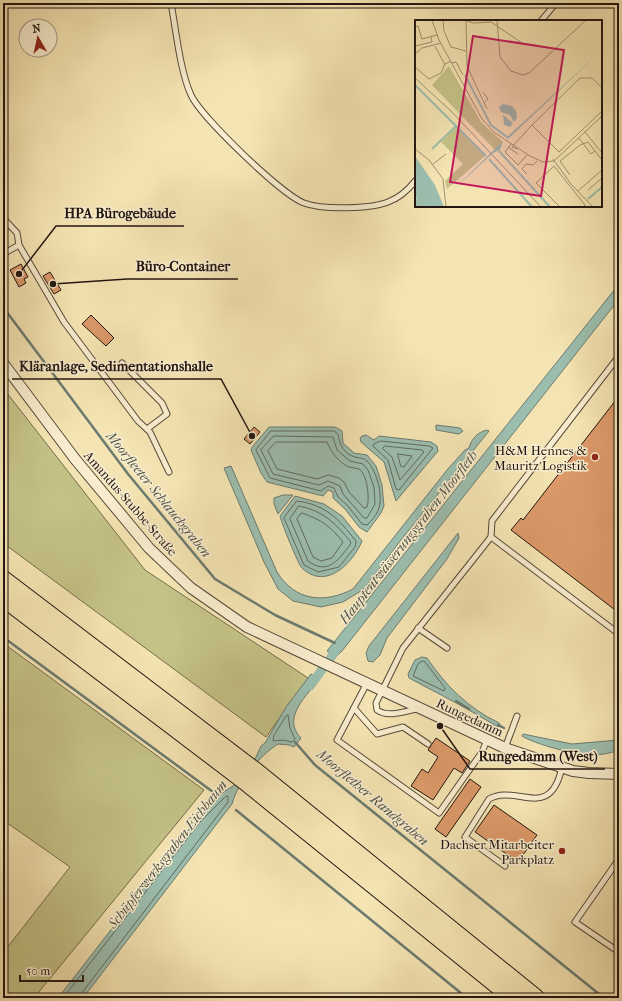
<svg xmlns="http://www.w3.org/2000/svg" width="622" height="1001" viewBox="0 0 622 1001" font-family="'IM FELL French Canon',serif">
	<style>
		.green { fill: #c4c287; stroke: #736c4c }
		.water { fill: #9cbeaf; stroke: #6b7b70 }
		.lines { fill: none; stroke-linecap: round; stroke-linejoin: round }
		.shore { stroke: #5f6a60; stroke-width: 1 }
		.stream { stroke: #6b7b70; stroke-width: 2.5 }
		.canal { stroke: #9cbeaf; stroke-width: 9 }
		.building { fill: #dc9969; stroke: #221611 }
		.lane-casing { stroke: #574a3a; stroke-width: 7 }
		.street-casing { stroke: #574a3a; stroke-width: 12 }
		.highway-casing { stroke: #221611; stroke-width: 20 }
		.lane { stroke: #f8edce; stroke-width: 5 }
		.street { stroke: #f8edce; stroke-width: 10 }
		.highway { stroke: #f5e4b3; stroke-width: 18 }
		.poi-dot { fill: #8f2418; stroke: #f8edce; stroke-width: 1.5 }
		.labels { text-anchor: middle; stroke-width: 3; stroke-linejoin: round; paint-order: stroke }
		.poi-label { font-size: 13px; fill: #221611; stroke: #f8edce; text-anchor: end }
		.street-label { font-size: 13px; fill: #221611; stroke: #f8edce }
		.water-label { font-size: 14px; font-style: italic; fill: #4d5148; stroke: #f8edce }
		.inset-river { fill: none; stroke: #9cbeaf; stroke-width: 2 }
		.inset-road { fill: none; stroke: #a19272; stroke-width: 1 }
		.view { fill: #c2185b; fill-opacity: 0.15; stroke: #c2185b; stroke-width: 2 }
		.inset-edge { fill: none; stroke: #221611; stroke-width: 2 }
		.leader { fill: none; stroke: #221611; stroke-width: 1.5 }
		.callout-dot { fill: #221611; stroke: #f8edce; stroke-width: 1.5 }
		.callout-label { font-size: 14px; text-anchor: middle; font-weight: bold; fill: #221611; stroke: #f8edce; stroke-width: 3; stroke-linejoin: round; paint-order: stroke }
	</style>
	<rect width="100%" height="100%" fill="#f5e4b3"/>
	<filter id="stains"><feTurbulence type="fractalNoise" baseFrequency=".005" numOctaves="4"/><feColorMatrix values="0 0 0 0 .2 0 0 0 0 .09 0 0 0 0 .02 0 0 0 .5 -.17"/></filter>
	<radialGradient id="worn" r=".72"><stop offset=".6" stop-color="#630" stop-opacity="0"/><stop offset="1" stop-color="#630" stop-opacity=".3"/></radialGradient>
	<g class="green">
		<path d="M3,388l142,182 163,108 -42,59 -263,-194z"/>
		<path d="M3,643l201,147 -170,208h-31v-45l67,-86 -67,-47z"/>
	</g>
	<g class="water">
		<path d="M619,284v15l-277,352 -5,5 -10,-5z"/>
		<path d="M436,425l24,3 3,3 -4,3 -23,-4z"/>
		<path d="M269,427h66l7,4 1,12 11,10 13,2 9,11 6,19 2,21 -3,7 -14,19 -8,-5 -14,-18 -12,-11v-6l-5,-2 -5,6 -56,-14 -6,-9 -10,-23 2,-4z"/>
		<path d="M487,430l2,1 -88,109 -37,49 -21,13 -22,5 -28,-6 -15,-12 -14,-27 -40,-94 7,-2 46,106c18,29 47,32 76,17l94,-119 18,-20 4,-2c2,-9 9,-16 18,-18z"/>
		<path d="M366,435l8,5 5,-4 52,6 6,4 1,5 -42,50 -12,-39 -23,-20 -1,-4 2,-2z"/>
		<path d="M283,495h10l-15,19 -4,-10v-6z"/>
		<path d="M295,496l29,8 18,12 20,25c-9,22 -36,50 -60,27 -4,-4 -20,-44 -22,-52z"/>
		<path d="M458,533l1,5 -12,21 -60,79 -7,17 -7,7 -5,-1 -2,-8 3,-7z"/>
		<path d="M422,657l5,1c19,28 41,50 72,65l2,3 -3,1c-29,-18 -59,-33 -89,-49l-1,-4 7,-14z"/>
		<path d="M311,674l9,5c-13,16 -39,39 -19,59l-7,9 -5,-2 -11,-1c-19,12 -40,38 -46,60l-149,194h-25l139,-179 28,-28 8,-5 23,-29 5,-11 4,-3 21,-36z"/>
		<path d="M523,734l49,10 47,-4v10c-10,4 -21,5 -31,5 -16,-1 -53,-11 -66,-19z"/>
	</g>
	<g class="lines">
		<g class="shore">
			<path d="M271,431h63l4,3c1,10 6,20 17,23 4,1 9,1 12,4 10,10 17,36 11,50 -2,5 -7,10 -11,14l-5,-1 -14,-18 -10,-9 -4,-9 -6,-2 -7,5 -51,-13 -14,-28z"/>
			<path d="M274,436l59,1 4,13 13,11 13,3 5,6 6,17 1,17 -8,14h-3l-21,-24 -3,-8 -12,-5 -9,4 -46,-11 -12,-24z"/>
			<path d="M381,441l48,5 4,2 -34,42 -3,-1 -8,-29 -15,-14 1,-2z"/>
			<path d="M276,442h51c4,10 12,21 22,25 3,1 7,1 10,2 8,4 11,30 8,38l-3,1 -15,-16 -5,-10 -5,-4 -11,-3 -11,4 -40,-10 -9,-18z"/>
			<path d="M385,446l37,4 2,2 -24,28 -8,-23 -9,-8z"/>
			<path d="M398,454l14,2 -8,11 -3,-1z"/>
			<path d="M297,501c30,4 41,18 59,40l-1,6 -16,20 -21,5 -14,-7 -20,-47z"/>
			<path d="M299,506c25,5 36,17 52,36l-1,3c-11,14 -22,31 -42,16l-18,-42z"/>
			<path d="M302,513c20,7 28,13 41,29l-11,16 -11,3 -8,-4 -16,-38z"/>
			<path d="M423,661l2,1 20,26 -1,3 -31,-15 5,-12z"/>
			<path d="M288,715l2,13 5,11 -3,3 -9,-2 -10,1 1,-6 12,-19z"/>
			<path d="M63,998l137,-176 26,-26h2v6l-147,192 -1,4"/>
		</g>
		<g class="stream">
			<path d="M3,307l125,167 87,105 60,36 62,29"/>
			<path d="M3,637l210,155"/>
			<path d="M456,701l13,8"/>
			<path d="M498,725l6,3"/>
			<path d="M295,742l20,23 289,233"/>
			<path d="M236,810l231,188"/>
		</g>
		<path class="canal" d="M310,686l30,-41"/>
	</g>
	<g class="building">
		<path d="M21,264l7,13 -4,2 2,4 -7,4 -9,-17z"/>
		<path d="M50,272l11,18 -7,4 -11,-18z"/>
		<path d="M91,315l23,23 -8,8 -24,-22z"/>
		<path d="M619,396v217l-108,-83 10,-12 2,2z"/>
		<path d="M254,427l6,5 -10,12 -6,-5z"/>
		<path d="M436,738l34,23 -8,12 -8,-5 -21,32 -22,-14 11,-17 6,4 10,-16 -10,-7z"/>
		<path d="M470,779l11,8 -35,50 -11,-8z"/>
		<path d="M494,805l43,30 -19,27 -43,-30z"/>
	</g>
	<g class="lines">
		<g class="lane-casing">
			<g id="lane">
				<path d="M171,3c5,27 9,68 20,92 10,22 91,100 113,108 18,7 66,6 84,-1 11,-4 21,-13 28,-22"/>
				<path d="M541,21l15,-18"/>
				<path d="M3,218l14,15 2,12 45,77 74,99 12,11 19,40"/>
				<path d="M3,254l16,-9"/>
				<path d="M619,356l-127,165 -1,16 128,97"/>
				<path d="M122,363l40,40 5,11 -20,15"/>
				<path d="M418,628l29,20"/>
				<path d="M367,683l-30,57 102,73 43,-61 5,-12"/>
				<path d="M354,708l23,26 26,-7 25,17"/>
				<path d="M417,709c-11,2 -29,9 -40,1l-1,-7 27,-55 88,-111"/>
				<path d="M505,748l12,-32"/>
				<path d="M619,859l-44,63 44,30"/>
				<path d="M505,866l-40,-29 24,-38c27,-16 61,24 73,-32"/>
			</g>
		</g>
		<g class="street-casing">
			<path id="street" d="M3,363l72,96 74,89 42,40 56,39 258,121 68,23 16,2 30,1"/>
		</g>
		<g class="highway-casing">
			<g id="highway">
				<path d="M3,580l254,193 278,225"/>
				<path d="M3,597l240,182 271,219"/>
			</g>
		</g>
		<use href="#lane" class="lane"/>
		<use href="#street" class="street"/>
		<use href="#highway" class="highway"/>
	</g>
	<g class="poi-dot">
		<circle cx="595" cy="457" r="4"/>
		<circle cx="562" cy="851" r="4"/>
	</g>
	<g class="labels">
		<g class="poi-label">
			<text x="587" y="455">H&amp;M Hennes &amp;<tspan x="587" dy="15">Mauritz Logistik</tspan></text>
			<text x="554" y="849">Dachser Mitarbeiter<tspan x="554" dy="15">Parkplatz</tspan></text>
		</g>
		<g class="street-label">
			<text transform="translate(131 503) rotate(49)" y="5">Amandus-Stubbe-Straße</text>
			<text transform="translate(470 717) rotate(25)" y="5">Rungedamm</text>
		</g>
		<g class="water-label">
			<text transform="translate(159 494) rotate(51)" y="5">Moorfleeter Schlauchgraben</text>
			<text transform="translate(408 537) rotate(-52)" y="5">Hauptentwässerungsgraben Moorfleth</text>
			<text transform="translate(373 797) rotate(40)" y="5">Moorflether Randgraben</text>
			<text transform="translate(167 854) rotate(-52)" y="5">Schüpferwerksgraben Eichbaum</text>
		</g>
	</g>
	<g transform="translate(415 20)">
		<rect width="187" height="187" fill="#f5e4b3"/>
		<path d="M34,46l32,56 22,20 -8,8 -63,-65zM41,107l29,29 -38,33 -2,-8 18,-17 -22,-22z" fill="#c4c287"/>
		<path d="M187,30l-94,89 -2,-1zM88,84l9,2 4,5 1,7 -3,4 -4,-7 -9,-3 -2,-5zM88,95l10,8 -3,4 -6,-2zM88,121l-3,9 -7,3 -41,38zM0,136l20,29 9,22h-29v-7l2,-1 -2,-4z" fill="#9cbeaf"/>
		<path class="inset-river" d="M50,55l26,50 16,12M0,65l71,71M17,129l24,-23M84,131l51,56M74,139l43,48M173,179l14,-12"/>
		<path class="inset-road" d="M17,0l7,20 43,79 13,14 35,23 13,6 11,-1 48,-45M28,0l1,11 7,16 15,4M50,0l8,3 18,-1 31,21M51,0l1,46 20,43M82,0l3,37 11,14 12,4 6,-2 57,-53M0,7l3,-1 4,13 15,-4M0,26l17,-4 -1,-5M20,26l10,19M0,34l7,-6 19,-5M36,43l5,-1 7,13M0,47l14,12 12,-6 4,-9 6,-3M0,58l37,34 89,95M187,68l-10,-10h-12l-48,47 27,27 43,-41M68,72l5,7 -3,3M170,112l17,21M164,118l12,16 4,-3M96,124l-6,8 13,13 9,-10M93,127l10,7M0,129l14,11 14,19 3,28M103,129l-6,-2 20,-22M138,139l18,25 22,23M18,144l13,-10M112,154l-5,-5 4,-5 7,1 4,-4M155,155l-10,-14 20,-16 8,-3 14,18M173,170l14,-12M163,171l24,-21M145,187l-24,-24 18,-17 31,39 -2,2"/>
		<path class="view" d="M58,16l91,14 -23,146 -91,-14z"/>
		<rect width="187" height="187" class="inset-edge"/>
	</g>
	<path class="leader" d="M19 274L56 226H184M53 284L127 279H238M252 436L221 379H12M440 726L470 769H605"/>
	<g class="callout-dot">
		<circle cx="19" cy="274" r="4"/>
		<circle cx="53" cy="284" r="4"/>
		<circle cx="252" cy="436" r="4"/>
		<circle cx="440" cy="726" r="4"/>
	</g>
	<g class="callout-label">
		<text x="120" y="218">HPA Bürogebäude</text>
		<text x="183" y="271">Büro-Container</text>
		<text x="116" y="371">Kläranlage, Sedimentationshalle</text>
		<text x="538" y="761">Rungedamm (West)</text>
	</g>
	<rect width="622" height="1001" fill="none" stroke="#f5e4b3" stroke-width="16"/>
	<rect x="4" y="4" width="614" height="993" fill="none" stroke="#221611" stroke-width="2"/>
	<rect x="8" y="8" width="606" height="985" fill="none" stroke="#221611"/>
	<g transform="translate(38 38) rotate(351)"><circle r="19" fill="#f8edce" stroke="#a29782"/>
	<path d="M0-3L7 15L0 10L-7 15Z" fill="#8f2418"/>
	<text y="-6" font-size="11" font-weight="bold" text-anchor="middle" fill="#221611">N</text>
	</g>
	<path d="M20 975v6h63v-6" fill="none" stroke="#221611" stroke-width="2"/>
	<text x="26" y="975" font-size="12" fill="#221611" stroke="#f8edce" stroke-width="3" paint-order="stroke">50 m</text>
	<rect width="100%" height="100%" filter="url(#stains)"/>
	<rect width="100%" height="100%" fill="url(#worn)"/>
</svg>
